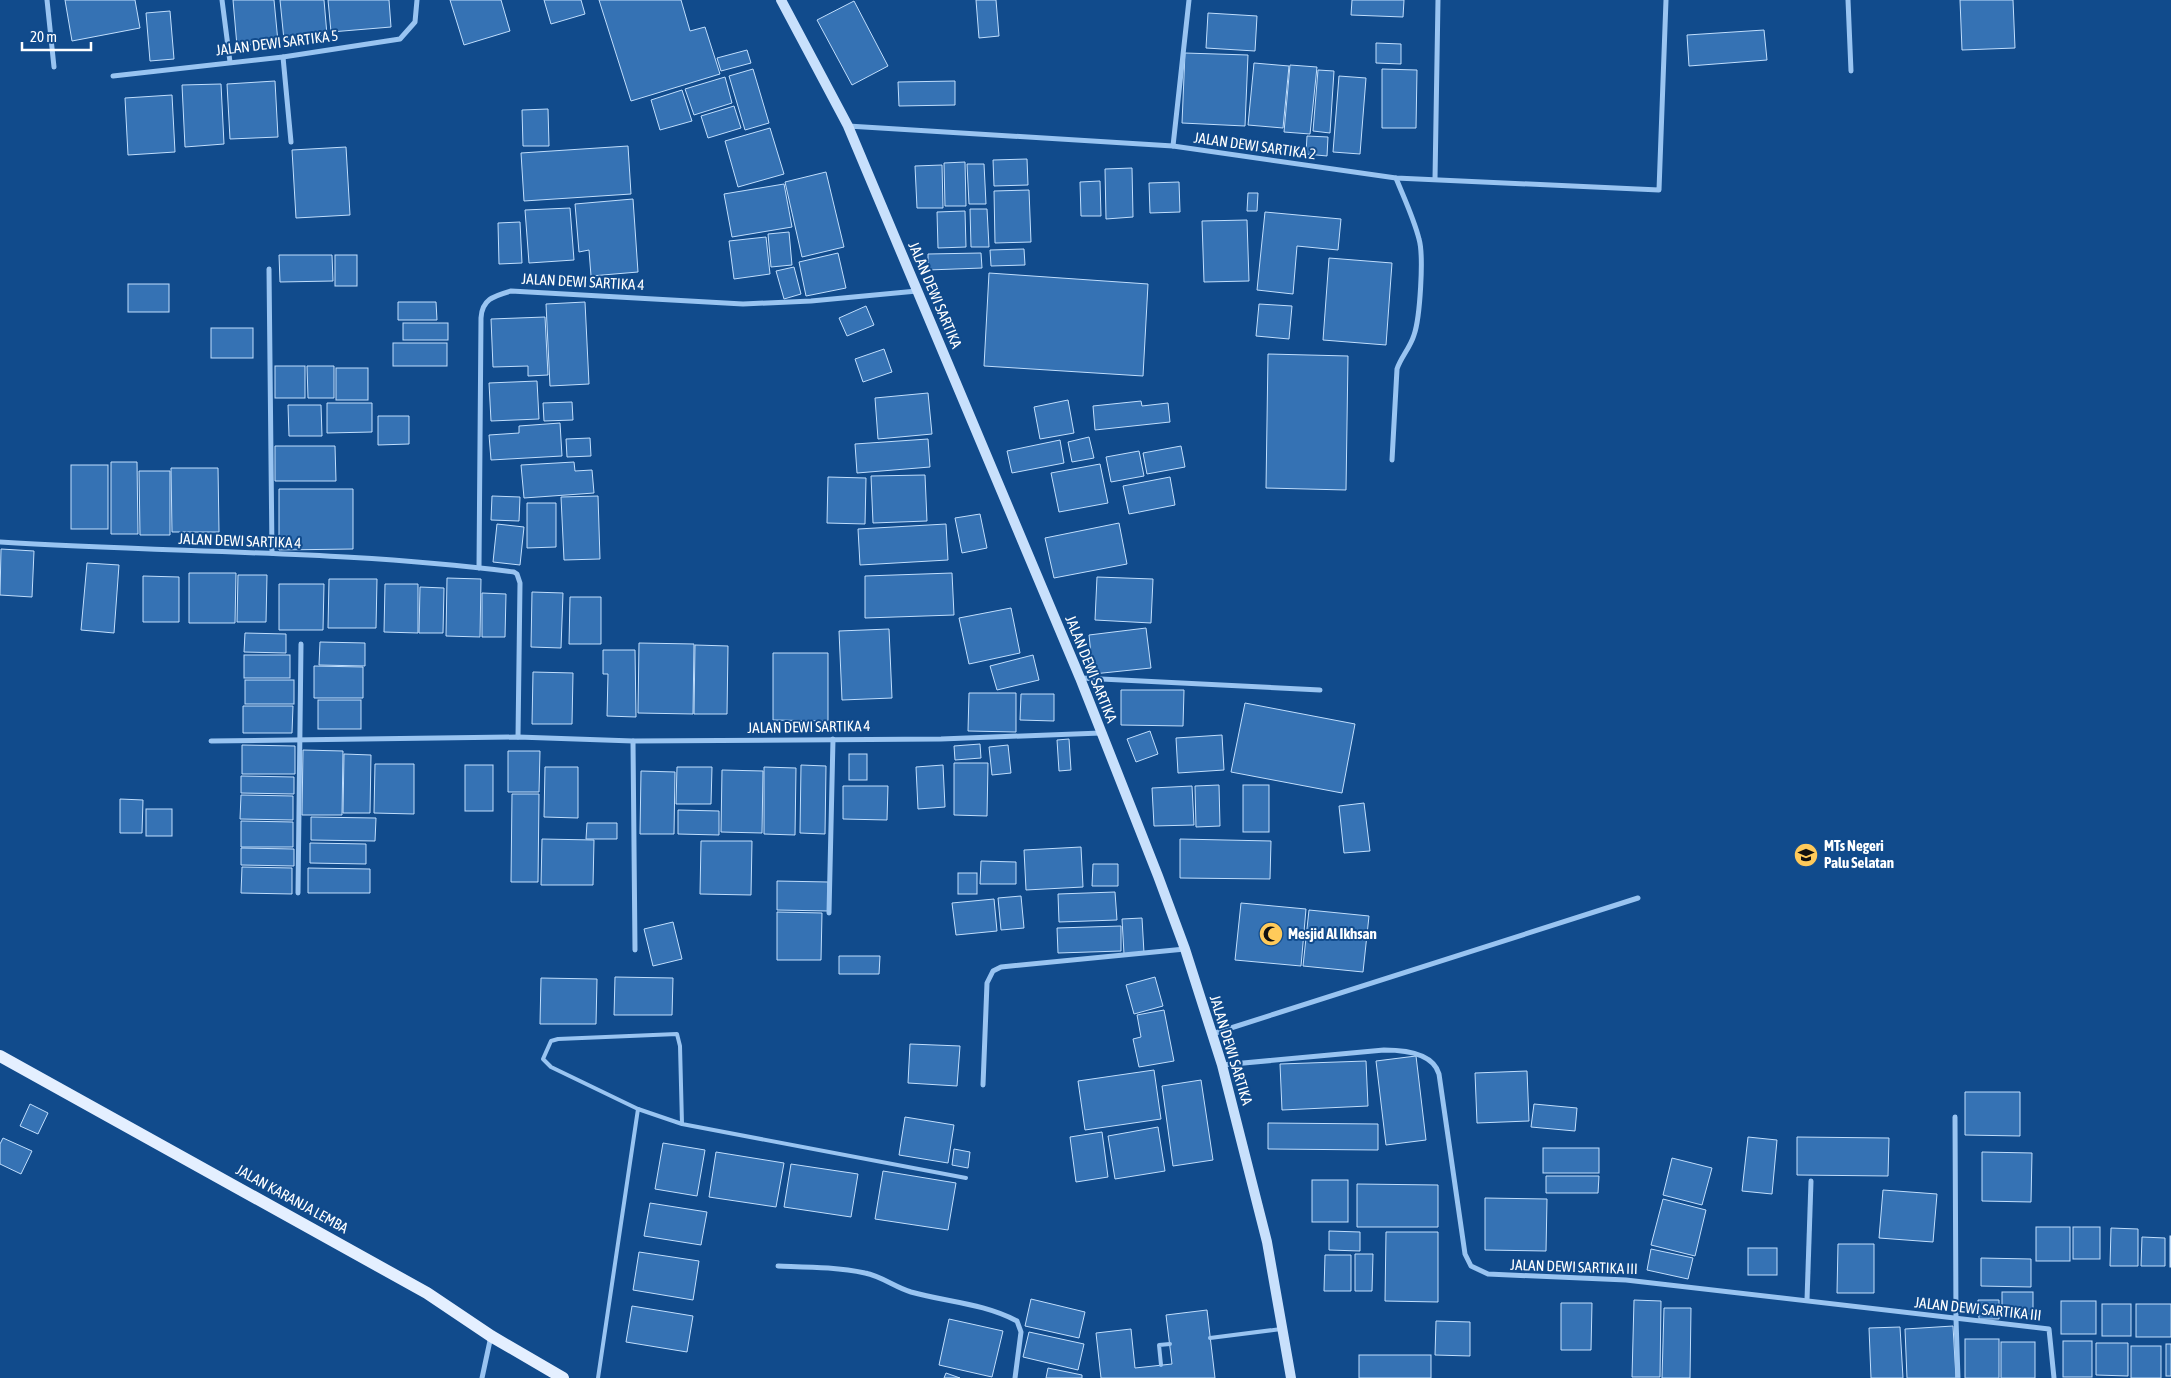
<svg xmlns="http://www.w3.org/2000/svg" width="2171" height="1378" viewBox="0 0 2171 1378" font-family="'Asap Condensed',sans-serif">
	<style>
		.building { fill: #3572b4; stroke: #c0defd }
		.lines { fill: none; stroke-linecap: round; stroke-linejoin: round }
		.service { stroke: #99c4f1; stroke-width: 4 }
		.minor { stroke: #99c4f1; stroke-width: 5 }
		.secondary { stroke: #c8e0fc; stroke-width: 10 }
		.primary { stroke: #e4efff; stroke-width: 12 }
		.labels { text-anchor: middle; stroke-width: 4; stroke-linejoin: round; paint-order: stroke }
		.street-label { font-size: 15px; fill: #fff; stroke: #114b8c }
		.poi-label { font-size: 15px; font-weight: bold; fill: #fff; stroke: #114b8c; text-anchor: start }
	</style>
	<rect width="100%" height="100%" fill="#114b8c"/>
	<g class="building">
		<path d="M65,0h70l5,28 -68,13z"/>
		<path d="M233,0h41l4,42 -41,4z"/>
		<path d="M280,0h44l3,35 -43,5z"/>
		<path d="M328,0h61l2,27 -60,5z"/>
		<path d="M450,0h51l9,31 -46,14z"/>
		<path d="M544,0h37l4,14 -34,10z"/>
		<path d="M599,0h82l9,31 15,-4 15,47 -89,27z"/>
		<path d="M976,0h20l3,36 -20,2z"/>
		<path d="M1352,0h52l-1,17 -52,-2z"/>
		<path d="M1960,0h53l2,48 -53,2z"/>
		<path d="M854,1l34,65 -36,19 -35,-65z"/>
		<path d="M170,11l4,48 -24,2 -4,-48z"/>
		<path d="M1208,13l49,3 -2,35 -49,-3z"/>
		<path d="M1764,30l3,30 -78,6 -2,-31z"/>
		<path d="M1376,43l25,1v20l-25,-1z"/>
		<path d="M747,50l4,13 -30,8 -4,-13z"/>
		<path d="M1185,53l63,2 -3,71 -63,-3z"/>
		<path d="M1254,63l35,3 -6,62 -35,-3z"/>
		<path d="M1290,65l27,2 -7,67 -26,-2z"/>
		<path d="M753,69l16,54 -24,7 -16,-54z"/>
		<path d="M1382,69l35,1 -1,58h-34z"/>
		<path d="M1318,70l16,1 -4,62 -17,-2z"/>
		<path d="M1339,76l27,2 -6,76 -27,-2z"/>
		<path d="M725,77l7,26 -38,12 -9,-26z"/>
		<path d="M275,81l3,56 -48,2 -3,-55z"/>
		<path d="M955,81v24l-56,1 -1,-24z"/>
		<path d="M221,84l3,60 -39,3 -3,-62z"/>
		<path d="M682,90l10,31 -32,9 -9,-30z"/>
		<path d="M172,95l3,57 -47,3 -3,-57z"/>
		<path d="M734,106l7,22 -33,10 -7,-22z"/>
		<path d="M548,109l1,37h-26l-1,-36z"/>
		<path d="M770,128l14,46 -46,13 -13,-46z"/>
		<path d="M1307,136l21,1 -1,19 -21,-2z"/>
		<path d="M628,146l3,48 -107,7 -3,-48z"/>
		<path d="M346,147l4,68 -54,3 -4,-68z"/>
		<path d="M1027,159l1,26 -34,1 -1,-26z"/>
		<path d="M965,162l1,44h-21l-1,-43z"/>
		<path d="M967,164h17l2,40h-17z"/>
		<path d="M942,165l1,43h-26l-2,-42z"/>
		<path d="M1132,168l1,49 -27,2 -1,-50z"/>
		<path d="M826,172l18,75 -42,10 -17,-75z"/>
		<path d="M1100,181l1,35h-20l-1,-34z"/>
		<path d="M1179,182l1,30 -30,1 -1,-30z"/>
		<path d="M784,184l8,43 -60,10 -8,-43z"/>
		<path d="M1029,190l2,52 -36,1 -1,-52z"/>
		<path d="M1248,193h10l-1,18h-10z"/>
		<path d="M633,199l5,73 -47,4 -2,-26 -10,2 -4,-48z"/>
		<path d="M570,208l4,52 -45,3 -4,-53z"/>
		<path d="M970,209h17l2,38h-18z"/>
		<path d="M965,211l1,36 -28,1 -1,-36z"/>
		<path d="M1265,212l76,7 -3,31 -41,-4 -4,48 -36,-4z"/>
		<path d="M1247,220l2,61 -45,1 -2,-61z"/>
		<path d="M520,222l2,41 -23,1 -1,-41z"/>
		<path d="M789,232l3,33 -21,2 -3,-33z"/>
		<path d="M766,237l4,37 -36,5 -5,-38z"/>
		<path d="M1024,249l1,16 -34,1 -1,-16z"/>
		<path d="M838,253l8,35 -40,8 -7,-34z"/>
		<path d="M981,253l1,15 -54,2v-16z"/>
		<path d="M279,255h53l1,26 -53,1z"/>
		<rect x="335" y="255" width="22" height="31"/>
		<path d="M1329,258l63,5 -6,82 -63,-5z"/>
		<path d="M794,267l7,27 -17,5 -8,-28z"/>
		<path d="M989,273l159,11 -5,92 -159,-10z"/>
		<rect x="128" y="284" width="41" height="28"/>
		<path d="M398,302h38l1,18h-39z"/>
		<path d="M585,302l4,82 -39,2 -4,-82z"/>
		<path d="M1259,304l33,2 -3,33 -33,-3z"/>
		<path d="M866,306l8,19 -27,11 -8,-18z"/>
		<path d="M545,317l3,58 -20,1v-10l-35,1 -2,-48z"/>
		<rect x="403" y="323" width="45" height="17"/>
		<rect x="211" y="328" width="42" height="30"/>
		<rect x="393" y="343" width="54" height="23"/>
		<path d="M884,349l8,23 -29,10 -8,-23z"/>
		<path d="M1268,354l80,2 -2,134 -80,-2z"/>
		<rect x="275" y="366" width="30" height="32"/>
		<path d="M307,366h27v32h-26z"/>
		<rect x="336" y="368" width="32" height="32"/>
		<path d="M537,381l2,38 -48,2 -2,-38z"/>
		<path d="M928,393l4,41 -54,5 -3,-41z"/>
		<path d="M1068,400l6,33 -34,6 -6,-32z"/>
		<path d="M1141,401l1,5 26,-3 2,19 -75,8 -2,-24z"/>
		<path d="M572,402l1,18 -29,1 -1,-18z"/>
		<path d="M327,403h45v29l-45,1z"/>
		<path d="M288,405h33l1,31h-33z"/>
		<path d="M378,416h31v28l-31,1z"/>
		<path d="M560,423l2,33 -71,4 -2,-25 30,-2v-7z"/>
		<path d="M1089,437l5,21 -22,4 -4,-20z"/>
		<path d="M590,438l1,18 -24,1 -1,-18z"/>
		<path d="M928,439l2,28 -73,6 -2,-29z"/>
		<path d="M1060,440l4,23 -52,10 -5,-22z"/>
		<path d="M275,446h60l1,35h-61z"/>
		<path d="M1181,446l4,21 -38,7 -4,-21z"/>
		<path d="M1139,451l5,25 -33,6 -5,-25z"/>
		<path d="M111,462h26l1,72h-27z"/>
		<path d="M574,462l1,9 17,-1 2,23 -70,5 -3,-33z"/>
		<path d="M1100,464l8,39 -49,9 -8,-39z"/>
		<rect x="71" y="465" width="37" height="64"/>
		<path d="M171,468h47l1,64h-47z"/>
		<path d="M139,471h31v64h-30z"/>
		<path d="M925,475l2,46 -54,2 -2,-47z"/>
		<path d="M828,477l38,1 -1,46 -38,-1z"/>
		<path d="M1170,477l5,28 -46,9 -6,-28z"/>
		<path d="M279,489h74v60l-74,1z"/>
		<path d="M492,496l28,1 -1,24 -28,-1z"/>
		<path d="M598,496l2,63 -36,1 -3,-63z"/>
		<path d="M527,503h29v44l-29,1z"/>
		<path d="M980,514l7,34 -25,5 -7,-35z"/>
		<path d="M1119,523l8,41 -73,14 -9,-40z"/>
		<path d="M497,524l27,3 -4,38 -27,-3z"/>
		<path d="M946,524l2,36 -88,5 -2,-36z"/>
		<path d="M1,549l33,2 -2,46 -32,-2z"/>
		<path d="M87,563l32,2 -5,68 -33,-3z"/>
		<path d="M189,573h47l-1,50h-46z"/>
		<path d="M952,573l2,42 -89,3v-42z"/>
		<path d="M238,575h29l-1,47h-29z"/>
		<path d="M143,576l36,1v45h-36z"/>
		<path d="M1097,577l56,2 -2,44 -56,-3z"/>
		<path d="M447,578l34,1 -1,58 -34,-1z"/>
		<path d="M329,579h48l-1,49h-48z"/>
		<path d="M279,584h45l-1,46h-44z"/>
		<path d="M385,584h33v49l-34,-1z"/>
		<path d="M420,587l24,1 -1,45h-24z"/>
		<path d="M532,592l31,1 -2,55 -30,-1z"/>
		<path d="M482,593l24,1 -1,43h-23z"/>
		<path d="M570,597h31v47h-32z"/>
		<path d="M1011,608l9,45 -51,11 -10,-46z"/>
		<path d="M1146,628l5,40 -58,6 -4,-39z"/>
		<path d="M889,629l3,69 -50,2 -3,-69z"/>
		<path d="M245,633l41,1v19l-42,-1z"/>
		<path d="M320,642l45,1v23l-46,-1z"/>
		<path d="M639,643l55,1 -1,70 -55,-1z"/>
		<path d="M695,645l33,1 -1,68h-33z"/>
		<path d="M603,650h32l1,67 -29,-1 1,-42h-5z"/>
		<path d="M773,653h55v68l-55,-1z"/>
		<rect x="244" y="655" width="46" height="23"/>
		<path d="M1033,655l6,25 -42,10 -7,-24z"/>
		<path d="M314,666l49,1v31h-49z"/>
		<path d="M533,672l40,1 -1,51h-40z"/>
		<rect x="245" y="680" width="49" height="24"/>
		<path d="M1121,690h63l-1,36 -62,-1z"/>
		<path d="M969,693h47v39l-48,-1z"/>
		<path d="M1021,694h33v27l-34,-1z"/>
		<rect x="318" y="700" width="43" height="29"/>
		<path d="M1245,703l110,21 -13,69 -111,-21z"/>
		<path d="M243,706h50l-1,27h-49z"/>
		<path d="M1150,731l8,23 -22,8 -9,-23z"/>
		<path d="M1222,735l2,35 -46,3 -2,-35z"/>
		<path d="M1069,739l2,31 -12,1 -2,-31z"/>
		<path d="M980,744l1,14 -26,2 -1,-14z"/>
		<path d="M242,745l53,1v28h-53z"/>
		<path d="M1008,745l3,28 -19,2 -3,-28z"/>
		<path d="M303,750l40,1 -1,64h-40z"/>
		<path d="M508,751h32l-1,41h-31z"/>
		<path d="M344,754l27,1 -1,58h-27z"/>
		<rect x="849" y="754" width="18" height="26"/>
		<path d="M954,763h34l-1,53 -33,-1z"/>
		<path d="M375,764h39v50l-40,-1z"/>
		<rect x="465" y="765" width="28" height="46"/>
		<path d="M801,765l25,1 -1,68 -25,-1z"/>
		<path d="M943,765l2,42 -27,2 -2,-42z"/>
		<path d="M545,767h33v51l-34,-1z"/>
		<path d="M677,767h35l-1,37h-35z"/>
		<path d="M764,767l32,1 -1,67 -31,-1z"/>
		<path d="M722,770l41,1 -1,62 -41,-1z"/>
		<path d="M641,771l34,1 -1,62h-34z"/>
		<path d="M241,776l53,1v17l-53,-1z"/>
		<path d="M1219,785l1,41 -24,1 -1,-41z"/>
		<rect x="1243" y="785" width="26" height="47"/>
		<path d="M843,786h45l-1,34 -44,-1z"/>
		<path d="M1192,786l2,39 -40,1 -2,-38z"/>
		<path d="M512,794h27l-1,88h-27z"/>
		<path d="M241,795l52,1v24l-53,-1z"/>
		<path d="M120,799l23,1 -1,33h-22z"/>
		<path d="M1364,803l6,48 -26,2 -5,-47z"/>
		<rect x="146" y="809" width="26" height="27"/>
		<path d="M678,810l41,1v24l-41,-1z"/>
		<path d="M311,817l65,1 -1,23 -64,-1z"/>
		<path d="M241,821l52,1v25h-52z"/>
		<path d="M587,823h30v16h-31z"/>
		<path d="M542,839l52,1 -1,45h-52z"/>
		<path d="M1180,839l91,2 -1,38 -90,-1z"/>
		<path d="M701,841h51l-1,54 -51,-1z"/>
		<path d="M310,843l56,1v20l-56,-1z"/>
		<path d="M1081,847l2,40 -57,3 -2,-40z"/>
		<path d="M241,848l53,1v17l-53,-1z"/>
		<path d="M981,861l35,1v22h-36z"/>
		<path d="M1093,864h25v22h-26z"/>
		<path d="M242,867l50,1v26l-51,-1z"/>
		<path d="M308,868l62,1v24h-62z"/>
		<rect x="958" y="873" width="19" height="21"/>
		<path d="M777,881l51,1v29l-51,-1z"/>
		<path d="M1115,892l2,28 -58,2 -1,-28z"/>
		<path d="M1021,896l3,32 -23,2 -3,-32z"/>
		<path d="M994,899l3,32 -41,4 -4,-32z"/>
		<path d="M1241,903l65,6 -5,57 -66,-6z"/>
		<path d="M1309,910l60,6 -6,56 -60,-6z"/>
		<path d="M777,912l45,1 -1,47h-44z"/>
		<path d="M1142,918l2,35 -20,1 -2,-35z"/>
		<path d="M673,922l9,37 -29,7 -9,-37z"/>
		<path d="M1121,926v25l-63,2 -1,-25z"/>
		<path d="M839,956h41l-1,18h-40z"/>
		<path d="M615,977l58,1 -1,37h-58z"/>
		<path d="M1155,977l8,29 -29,8 -8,-29z"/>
		<path d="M541,978l56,1 -1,45h-56z"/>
		<path d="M1164,1010l10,51 -35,6 -6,-28 8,-2 -4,-22z"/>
		<path d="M910,1044l50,2 -3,40 -49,-3z"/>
		<path d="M1416,1056l10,84 -40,5 -10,-84z"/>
		<path d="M1366,1061l2,45 -86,4 -2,-46z"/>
		<path d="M1154,1070l7,49 -76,11 -7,-49z"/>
		<path d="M1527,1071l2,50 -52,2 -2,-50z"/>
		<path d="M1201,1080l12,80 -40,6 -11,-80z"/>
		<path d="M1965,1092h55v44l-55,-1z"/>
		<path d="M30,1104l18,9 -10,21 -18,-8z"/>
		<path d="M1534,1104l43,4 -2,23 -44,-4z"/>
		<path d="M905,1117l49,8 -6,38 -49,-8z"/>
		<path d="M1268,1123l110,1v26l-110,-1z"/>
		<path d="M1158,1127l7,44 -50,8 -7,-43z"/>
		<path d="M1102,1132l6,45 -32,5 -6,-45z"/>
		<path d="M1748,1137l29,3 -5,54 -30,-3z"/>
		<path d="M1797,1137l92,1 -1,38 -91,-1z"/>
		<path d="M3,1138l29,13 -11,23 -21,-10v-20z"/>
		<path d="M663,1143l42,7 -8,46 -42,-7z"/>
		<rect x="1543" y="1148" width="56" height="25"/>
		<path d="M954,1149l16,3 -2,16 -16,-3z"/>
		<path d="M716,1152l68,11 -8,44 -67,-10z"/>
		<path d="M1982,1152l50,1 -1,49 -49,-1z"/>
		<path d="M1672,1158l40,10 -10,37 -39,-10z"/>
		<path d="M791,1164l67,10 -7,43 -67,-10z"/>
		<path d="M883,1171l73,12 -8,47 -73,-11z"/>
		<path d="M1546,1176h53l-1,17h-52z"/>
		<rect x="1312" y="1180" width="36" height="42"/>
		<path d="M1357,1184l81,1v42h-81z"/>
		<path d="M1883,1190l54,4 -4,48 -54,-4z"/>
		<path d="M1485,1198l62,1 -1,52 -61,-1z"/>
		<path d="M1663,1199l43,11 -11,46 -44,-11z"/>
		<path d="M650,1203l57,9 -6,33 -57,-9z"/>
		<rect x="2036" y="1227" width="34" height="34"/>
		<rect x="2073" y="1227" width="27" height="32"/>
		<path d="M2111,1228l27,1v37h-28z"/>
		<path d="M1329,1231l31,1v19l-31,-1z"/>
		<path d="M1386,1232h52v70l-53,-1z"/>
		<rect x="2170" y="1236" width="1" height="31"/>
		<path d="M2142,1237l23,1v28h-24z"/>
		<path d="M1838,1244h36v49h-37z"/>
		<rect x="1748" y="1248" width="29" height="27"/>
		<path d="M1651,1249l42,9 -5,21 -41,-9z"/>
		<path d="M639,1252l60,9 -6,39 -60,-10z"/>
		<path d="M1355,1254h18l-1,37h-17z"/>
		<path d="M1325,1255h26v36h-27z"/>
		<path d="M1981,1258l50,1v28l-50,-1z"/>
		<rect x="2002" y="1292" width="31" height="22"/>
		<path d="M1031,1299l54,13 -6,26 -54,-12z"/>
		<path d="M1634,1300l27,1 -1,76h-28z"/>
		<path d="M1978,1300h21v19h-20z"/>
		<rect x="2061" y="1301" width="35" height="33"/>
		<path d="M1561,1303h31l-1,47h-30z"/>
		<rect x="2102" y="1304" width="29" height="32"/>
		<rect x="2136" y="1304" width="35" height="33"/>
		<path d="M632,1306l61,10 -6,36 -61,-10z"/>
		<path d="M1664,1308h27l-1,70h-28z"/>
		<path d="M1207,1310l8,68h-114l-5,-45 35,-4 4,39 37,-4 -6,-49z"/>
		<path d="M949,1319l54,12 -11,46 -53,-12z"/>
		<path d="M1436,1321l34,1v34l-35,-1z"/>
		<path d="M1953,1326l3,52h-49l-2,-49z"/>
		<path d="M1900,1327l3,51h-32l-2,-50z"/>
		<path d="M1029,1332l55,12 -6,26 -55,-13z"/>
		<rect x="1965" y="1339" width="34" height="39"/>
		<rect x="2063" y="1341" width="29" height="36"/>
		<rect x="2001" y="1342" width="34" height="36"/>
		<path d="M2096,1343h32v33l-32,-1z"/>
		<rect x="2166" y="1344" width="5" height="32"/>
		<rect x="2131" y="1346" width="30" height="32"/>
		<rect x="1359" y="1355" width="72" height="23"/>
		<path d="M1048,1368l34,7v3h-36z"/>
		<path d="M946,1373l14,5h-16z"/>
	</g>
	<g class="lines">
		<g class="service">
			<path d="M682,1124l-2,-78 -3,-12 -119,5 -7,2 -8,18 8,8 87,42 44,15 284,54"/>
			<path d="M1210,1338l71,-9"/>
			<path d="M1161,1365l-2,-20 11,-1"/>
			<path d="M598,1378l40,-269"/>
		</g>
		<g class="minor">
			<path d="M47,0l7,67"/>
			<path d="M222,0l8,62"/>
			<path d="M1848,0l3,71"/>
			<path d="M283,57l8,85"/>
			<path d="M113,76l170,-19 117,-18 15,-17 2,-22"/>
			<path d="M848,126l325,20 223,32 263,12 7,-190"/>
			<path d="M1173,146l16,-146"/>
			<path d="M1435,179l3,-179"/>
			<path d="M269,269l3,284"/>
			<path d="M1392,460l5,-91c4,-12 13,-21 17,-34 6,-17 10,-79 5,-96 -5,-20 -15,-41 -23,-61"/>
			<path d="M0,542c171,11 344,8 514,30l3,2 3,9 -2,154"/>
			<path d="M479,568l2,-250c1,-19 13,-22 30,-27l232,13 68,-3 106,-10"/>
			<path d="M1081,678l239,12"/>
			<path d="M211,741l307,-4 115,4 308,-2 160,-6"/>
			<path d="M633,741l2,209"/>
			<path d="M298,893l3,-249"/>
			<path d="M829,913l4,-174"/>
			<path d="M1212,1034l426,-136"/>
			<path d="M1222,1065l162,-15c19,0 49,3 55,24l26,180 6,12 17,8 138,6 423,49 5,49"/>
			<path d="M983,1085l4,-102 6,-12 8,-4 184,-18"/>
			<path d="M1955,1117l1,202 2,59"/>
			<path d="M778,1266c29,1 59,1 87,7 16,3 30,14 46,19 35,10 72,11 106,29l4,11 -6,46"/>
			<path d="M1807,1300l4,-119"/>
			<path d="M482,1378l9,-42"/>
		</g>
		<path class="secondary" d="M781,0l67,126 232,552 78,198 27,73 37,116 45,177 24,136"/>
		<path class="primary" d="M0,1056l427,237 64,43 72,42"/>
	</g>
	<defs>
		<g id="school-disc" transform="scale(1.25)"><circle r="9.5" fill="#ffca5a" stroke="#114b8c"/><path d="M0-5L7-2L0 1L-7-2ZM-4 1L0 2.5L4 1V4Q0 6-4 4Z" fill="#111"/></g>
		<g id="mosque-disc" transform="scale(1.25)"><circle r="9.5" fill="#ffca5a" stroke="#114b8c"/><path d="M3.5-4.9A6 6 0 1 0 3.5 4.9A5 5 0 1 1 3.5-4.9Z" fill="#111"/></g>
	</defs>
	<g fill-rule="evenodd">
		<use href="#school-disc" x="1806" y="855"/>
		<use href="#mosque-disc" x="1271" y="934"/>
	</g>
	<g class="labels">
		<g class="street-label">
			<text transform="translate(277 43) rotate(-7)" y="5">JALAN DEWI SARTIKA 5</text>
			<text transform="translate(1255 146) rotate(8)" y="5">JALAN DEWI SARTIKA 2</text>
			<text transform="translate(583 282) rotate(3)" y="5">JALAN DEWI SARTIKA 4</text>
			<text transform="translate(935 295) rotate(67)" y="5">JALAN DEWI SARTIKA</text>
			<text transform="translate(240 541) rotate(2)" y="5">JALAN DEWI SARTIKA 4</text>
			<text transform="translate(1091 669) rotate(68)" y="5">JALAN DEWI SARTIKA</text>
			<text transform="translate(809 727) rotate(-1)" y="5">JALAN DEWI SARTIKA 4</text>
			<text transform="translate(1231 1050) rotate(73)" y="5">JALAN DEWI SARTIKA</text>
			<text transform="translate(292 1199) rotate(29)" y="5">JALAN KARANJA LEMBA</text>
			<text transform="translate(1574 1267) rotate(2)" y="5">JALAN DEWI SARTIKA III</text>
			<text transform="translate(1978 1309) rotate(6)" y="5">JALAN DEWI SARTIKA III</text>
		</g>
		<g class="poi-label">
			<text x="1824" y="851">MTs Negeri<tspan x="1824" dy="17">Palu Selatan</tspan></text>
			<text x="1288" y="939">Mesjid Al Ikhsan</text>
		</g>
	</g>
	<path d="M22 42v8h69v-8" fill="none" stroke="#ffffff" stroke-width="2.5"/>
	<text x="30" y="42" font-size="15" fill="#ffffff" stroke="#114b8c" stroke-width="4" paint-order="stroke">20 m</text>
</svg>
